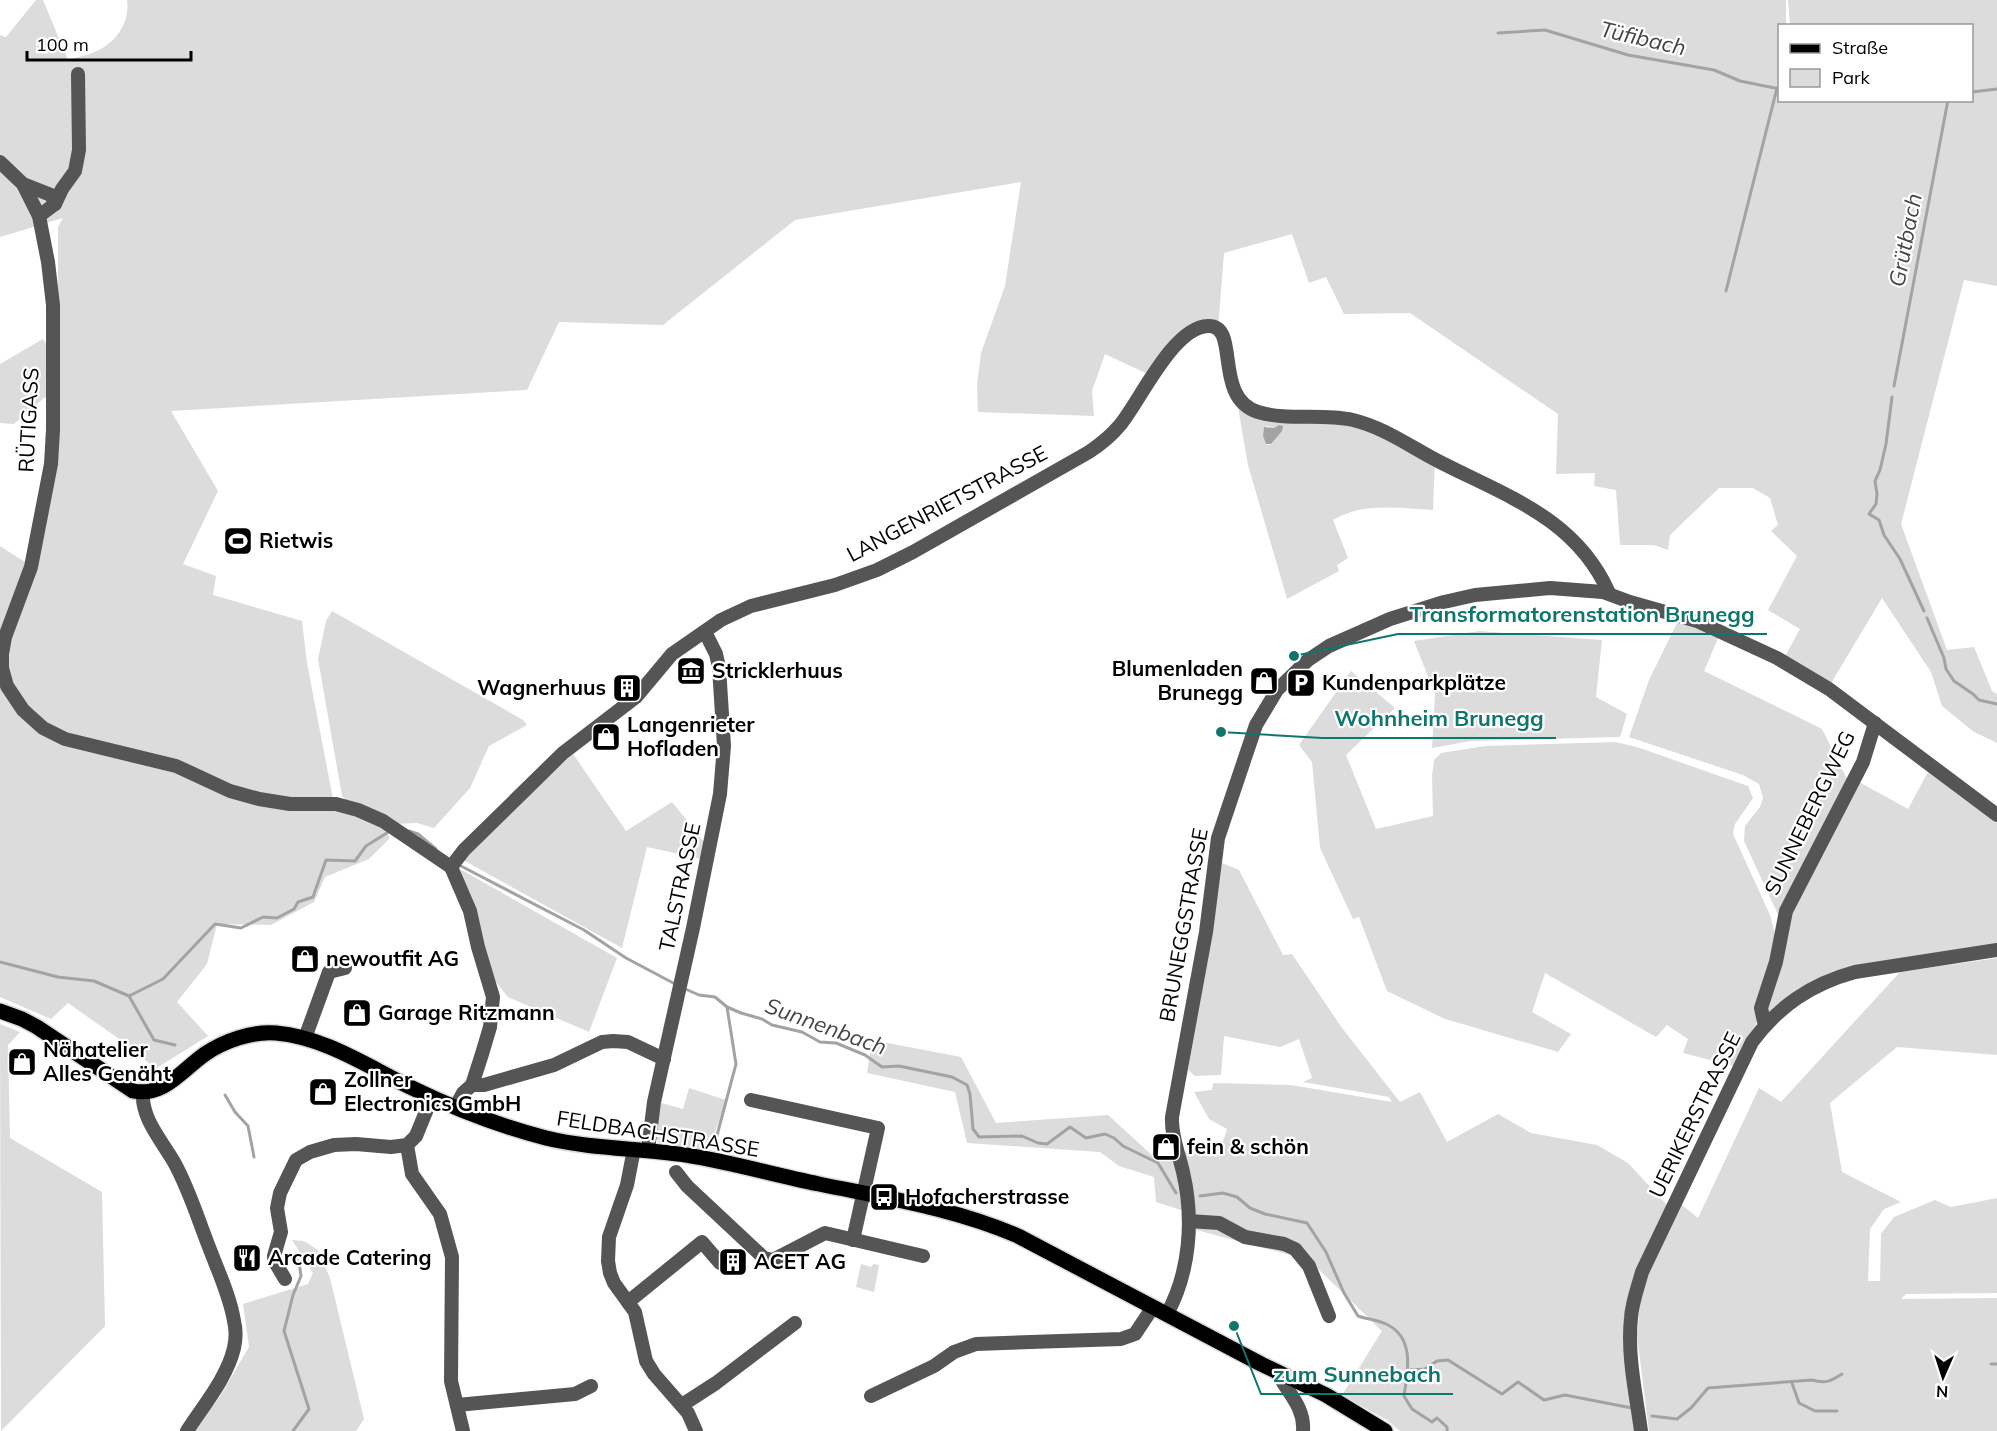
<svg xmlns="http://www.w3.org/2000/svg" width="1997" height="1431" viewBox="0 0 1997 1431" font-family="Mulish,sans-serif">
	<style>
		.green { fill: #dcdcdc; fill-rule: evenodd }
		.water { fill: #a3a3a3 }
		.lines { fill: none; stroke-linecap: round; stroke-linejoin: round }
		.stream { stroke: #a3a3a3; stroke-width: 3 }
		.major-casing { stroke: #dbdbdb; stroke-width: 18 }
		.minor { stroke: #555; stroke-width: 14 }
		.major { stroke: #000; stroke-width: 15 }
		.labels { text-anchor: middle; stroke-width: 4.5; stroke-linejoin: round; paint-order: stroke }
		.street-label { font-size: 21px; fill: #000; stroke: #fff }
		.poi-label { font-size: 21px; font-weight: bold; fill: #000; stroke: #fff; text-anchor: start }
		.water-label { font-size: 22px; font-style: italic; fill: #444; stroke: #fff }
		.leader { fill: none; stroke: #0f766e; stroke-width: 2 }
		.callout-dot { fill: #0f766e; stroke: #fff; stroke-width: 2 }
		.callout-label { font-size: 22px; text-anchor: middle; font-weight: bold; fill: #0f766e; stroke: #fff; stroke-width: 4.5; stroke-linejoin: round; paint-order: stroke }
	</style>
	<rect width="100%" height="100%" fill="#fff"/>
	<g class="green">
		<path d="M36,0h7l25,60c9,-3 20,-5 29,-9 20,-9 33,-29 30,-51h1659v25l-6,1v74h192v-74l-182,-1 -2,-25h209v286l-33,-6 -63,244 46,126 27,-3 18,44 5,3v49l-23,-11 -32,-26 -11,-34 -49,-74 -52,87 -46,-27 16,-29 -32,-19 29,-54 -26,-25 7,-6 -8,-27 -17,-10h-34l-49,47 -2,15 -14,-5h-34l-4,-55 -22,-4 1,-13 -39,1 2,-60 -148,-101 -66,1 -18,-37 -17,6 -17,-49 -68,19 -6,76c-26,-11 -54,28 -66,47l-47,-22 -13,37 2,25 -116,-4 -1,-27 4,-32 24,-67 16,-104 -226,38 -132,105 -104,-3 -32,68 -356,21 47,80 -35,73 33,12 -3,19 89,26 5,42 26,136 -5,2 -57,-1 -40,-12 -53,-25 -117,-29 -4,9 94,19 37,12 44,21 46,12h63l42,19 7,12 -21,21 -44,18 -11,25 -43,23 -54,-1 -10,40 -30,38 31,34 -53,33 -23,-21 -64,-45 -17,16 -51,-22v-451l36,23 22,-123 1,-31 -14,-18 -31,27 -14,-1v-59l43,-25 15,25v-137l5,-9 -63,19v-202l6,2z"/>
		<path d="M1236,396l11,11 87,10 101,42 -2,51c-33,-2 -70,-8 -100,10l15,38 -11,7 2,6 -52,28 -39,-134zM1266,426l9,2 2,8 -7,9h-3l-4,-9 1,-8z"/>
		<path d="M332,611l191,109 4,5 -38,21 -19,42 -36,40 -17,-5 -21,1 -48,-22 -6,-6 -24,-137 8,-38z"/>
		<path d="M1679,619l41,15 -16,37 118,58 27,54 -69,136 -36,-78 1,-15 15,-19 3,-9 -4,-14 -16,-9 -114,-38 20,-57z"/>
		<path d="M1479,631l123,9 -6,57 31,17 -7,23 -149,4 -39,7 3,-54 -21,-53z"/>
		<path d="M1351,671l44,37 -49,47 30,74 57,-13 -1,-40 2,-16 7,-7 44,-7 130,-4 22,5 111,39 5,12 -18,26 -2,10 37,81 7,27 -23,90 -20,34 -51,-13 5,-14 -21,-14 -11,12 -111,-64 -13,39 39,22 -13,18 -113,-33 -58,-28 -28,-74 -6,2 -33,-71 -8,-86 -13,-17z"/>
		<path d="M573,754l53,77 46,-29 33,41 -3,16 -55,-12 -25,101 -159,-88 3,-6z"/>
		<path d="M1929,770l68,50v123l-167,30 -35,18 -27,22 -2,-7 28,-102 65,-122 49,27z"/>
		<path d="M1222,863l17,7 44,85 9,-1 50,74 58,74 20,-10 27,50 51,-28 33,19 66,12 31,18 38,41 16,1 16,13 61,-130 22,14 119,-130 97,-14v97l-100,-8 -67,56 12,69 59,30 -17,7 -14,20 -2,52h12l1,-47 13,-17 41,-17 16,7 46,-9v95l-91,1 -5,5 96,-1v133h-348l-12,-95 3,-33 6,-22 -22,61 11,89h-235l-13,-11 -45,-25 40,-64 -73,-71 -120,-32 -9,-70 12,-13 28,6 7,-22 -18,-10 -15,-27 18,-2 1,-7 78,2 101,17 -3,-5 -86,-15 9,-4 -13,-39 -19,8 -56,-11 -3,39 -26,1 -7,-6z"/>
		<path d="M460,869l157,89 -28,74 -81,-35 -13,-16z"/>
		<path d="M0,1024l20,8 -12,13 2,93 92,54 3,134 -104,105z"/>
		<path d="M872,1040l89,17 35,66 112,-8 46,42 21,3 9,51 -28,-9 -2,-25 -35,-11 -19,-14 -133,-9 -12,-51 -88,-19z"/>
		<path d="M689,1088l37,12 -18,52 -47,-7 -7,-9 4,-34 25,7z"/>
		<path d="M292,1240l12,1 14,9 12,28 34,141 -8,12h-163l26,-33 30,-51 -6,-43 65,-20 5,-11z"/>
		<path d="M861,1264l11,3 1,-3 6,1 -5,27 -18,-5z"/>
	</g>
	<path class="water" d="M1279,425l4,1 -1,5 -11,13h-5l-3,-8 1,-9 10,1z"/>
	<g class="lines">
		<g class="stream">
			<path d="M1498,33l47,-3 83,25 86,15 26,11 40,8"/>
			<path d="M1972,92l25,-3"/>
			<path d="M1726,291l51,-203"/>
			<path d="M1894,386l54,-286"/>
			<path d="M1892,397l-6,47 -6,26 -5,11 2,13 -1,10 -7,10 10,6 5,15 16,24 24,52"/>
			<path d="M1927,618l17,40 2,11 8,12 19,13 6,6 18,4"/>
			<path d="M409,831l9,3 18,15"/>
			<path d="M459,865l125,65 42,28 51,27"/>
			<path d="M0,962l58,15 36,4 35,15 34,-17 52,-55 26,4 22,-11 14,1 17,-9 4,-7 15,-5 13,-37 29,1 11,-15 24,-15"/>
			<path d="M683,988l16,7 16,2 12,10 14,6 21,6 10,6 30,7 18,10 16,1 29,12 17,12 17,-1 53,11 15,8 3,9 3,35 6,8 43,-1 16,7 9,1 23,-17 16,11 19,-4 9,4 9,8 35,17 18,30"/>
			<path d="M129,996l25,44 21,5"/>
			<path d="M225,1095l10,17 13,14 6,31"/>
			<path d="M716,1139l20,-75 -9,-57"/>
			<path d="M1200,1196l23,-3 14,4 13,11 15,6 42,9 19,29 18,41 14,23c9,3 19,4 28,8 29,13 22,47 18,72l8,13 20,13 5,-4 10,9v4"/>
			<path d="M1991,1364h6"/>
			<path d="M1409,1370l16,-1 12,-8 11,-1 54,34 16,-12 26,18 21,-5 67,13"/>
			<path d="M1792,1383l7,20 16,8h22"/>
			<path d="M1652,1416l25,3 14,-11 17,-20 104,-8c14,4 19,1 30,-6"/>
			<path d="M293,1431l16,-22 -25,-78 9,-36 8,-19 -2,-14 -6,-6"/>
		</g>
		<g class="major-casing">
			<path id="major" d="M0,1011l22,8 15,8 96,64c31,6 49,-21 72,-37 19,-13 47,-23 71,-21 48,4 91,33 134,54 43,21 90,39 136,51 45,11 94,10 140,17 45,7 88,20 133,29 67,14 135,24 199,52l243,128 65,31 59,36"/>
		</g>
		<g class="minor">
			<path d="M0,162l23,22 16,32 9,46 5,43v125l-2,34 -20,103 -26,70 -3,17v14l5,18 16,24 20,18 22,11 111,27 54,25 29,8 31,5h46l22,6 25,11 68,46 19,44 8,36 15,50 -3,30 -8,27 -10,31 -9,8 -7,13"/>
			<path d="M23,184l28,11 4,9"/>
			<path d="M39,216l16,-12 7,-15 13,-18 4,-21 -1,-76"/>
			<path d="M451,867l13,-17 99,-97 73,-56 36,-43 49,-34 30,-14 84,-21 42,-15 36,-18 176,-100c12,-8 22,-16 31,-27 20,-24 53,-98 88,-99 33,-1 4,71 50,86 30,9 64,1 95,8 30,7 58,27 85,41 68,35 138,57 171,132"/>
			<path d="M1765,1026l-4,-18 15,-46 10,-51 77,-149 12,-39"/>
			<path d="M305,1038l24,-66 16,-4"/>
			<path d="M472,1085h12l70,-20 48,-23 11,-1 15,1 36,17"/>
			<path d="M143,1093c-2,25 19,48 31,69 15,27 24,57 35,85 9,24 21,49 25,74 2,8 2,18 0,27 -7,30 -31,58 -47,83"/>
			<path d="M751,1100l127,28 -25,112"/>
			<path d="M407,1145l5,29 28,40 12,43 -1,124 12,50"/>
			<path d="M634,1149l-7,36 -18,52 -1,24 2,12 4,10 21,29 11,49 8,13 34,39 8,18"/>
			<path d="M648,1150l6,-48 39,-174 27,-134 4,-48 -5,-79 -3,-13 -11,-22"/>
			<path d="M676,1172l11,14 77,72 9,2 52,-27 98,23"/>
			<path d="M1189,1221l30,2 26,14 39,7 11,5 14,17 20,50"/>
			<path d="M285,1279l-10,-17 -1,-6 7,-24 -4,-24 3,-15 16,-33 14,-8 24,-7 22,-1 35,3 16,-2 9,-9 16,-39"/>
			<path d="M628,1302l74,-60 18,21"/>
			<path d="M1167,1314c23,-42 27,-95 16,-142 -4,-18 -12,-36 -11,-55l34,-185 12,-94 38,-113 21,-35 31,-30 21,-14 61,-27 54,-17 31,-7 75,-7 53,4 27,10 67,19 80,37 52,31 168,126"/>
			<path d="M1277,1372c10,20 28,35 26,59"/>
			<path d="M871,1396l63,-30 20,-14 22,-8 145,-5 14,-5 18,-27"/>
			<path d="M457,1405l118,-11 16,-8"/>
			<path d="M682,1405l34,-22 79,-60"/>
			<path d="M1641,1431c-5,-37 -14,-76 -10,-113 1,-16 7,-31 11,-46l110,-230c27,-36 59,-58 103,-70l142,-22"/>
		</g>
		<use href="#major" class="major"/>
	</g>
	<defs>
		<g id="stadium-square" transform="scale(1.5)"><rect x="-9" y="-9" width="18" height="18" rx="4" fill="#000" stroke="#fff"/><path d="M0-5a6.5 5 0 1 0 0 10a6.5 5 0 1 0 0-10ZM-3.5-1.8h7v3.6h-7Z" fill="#fff"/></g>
		<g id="museum-square" transform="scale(1.5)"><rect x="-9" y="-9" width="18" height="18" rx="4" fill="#000" stroke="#fff"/><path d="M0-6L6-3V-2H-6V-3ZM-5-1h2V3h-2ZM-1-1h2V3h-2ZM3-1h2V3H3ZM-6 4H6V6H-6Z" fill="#fff"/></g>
		<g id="shop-square" transform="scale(1.5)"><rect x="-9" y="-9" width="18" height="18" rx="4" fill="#000" stroke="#fff"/><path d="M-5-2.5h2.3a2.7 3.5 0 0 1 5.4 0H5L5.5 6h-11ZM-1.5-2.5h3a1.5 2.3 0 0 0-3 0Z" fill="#fff"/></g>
		<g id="parking-square" transform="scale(1.5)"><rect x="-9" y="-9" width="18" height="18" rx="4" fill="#000" stroke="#fff"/><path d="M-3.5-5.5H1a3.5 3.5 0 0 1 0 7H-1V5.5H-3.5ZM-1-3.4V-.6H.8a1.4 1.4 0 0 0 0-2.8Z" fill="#fff"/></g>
		<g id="building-square" transform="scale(1.5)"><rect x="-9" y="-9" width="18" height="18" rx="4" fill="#000" stroke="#fff"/><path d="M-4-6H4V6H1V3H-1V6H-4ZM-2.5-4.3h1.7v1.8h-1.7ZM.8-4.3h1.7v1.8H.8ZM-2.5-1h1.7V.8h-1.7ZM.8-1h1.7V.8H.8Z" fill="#fff"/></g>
		<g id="bus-square" transform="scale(1.5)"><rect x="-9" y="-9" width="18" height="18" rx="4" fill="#000" stroke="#fff"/><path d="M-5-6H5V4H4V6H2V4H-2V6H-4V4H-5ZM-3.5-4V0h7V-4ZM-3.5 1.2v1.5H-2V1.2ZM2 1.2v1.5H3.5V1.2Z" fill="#fff"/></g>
		<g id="restaurant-square" transform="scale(1.5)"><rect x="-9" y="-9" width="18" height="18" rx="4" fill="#000" stroke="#fff"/><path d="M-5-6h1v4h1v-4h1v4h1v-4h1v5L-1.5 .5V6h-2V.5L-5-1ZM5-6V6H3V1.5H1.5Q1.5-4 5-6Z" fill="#fff"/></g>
	</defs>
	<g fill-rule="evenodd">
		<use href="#stadium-square" x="238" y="541"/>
		<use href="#museum-square" x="691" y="671"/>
		<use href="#shop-square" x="1264" y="681"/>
		<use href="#parking-square" x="1301" y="683"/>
		<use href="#building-square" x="627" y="688"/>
		<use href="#shop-square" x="606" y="737"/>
		<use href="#shop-square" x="305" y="959"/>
		<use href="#shop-square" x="357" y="1013"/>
		<use href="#shop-square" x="22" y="1062"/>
		<use href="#shop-square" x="323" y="1092"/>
		<use href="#shop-square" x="1166" y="1147"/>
		<use href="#bus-square" x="884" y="1197"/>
		<use href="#restaurant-square" x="247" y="1258"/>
		<use href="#building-square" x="733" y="1262"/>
	</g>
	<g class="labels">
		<g class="street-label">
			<text transform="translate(29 420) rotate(-87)" y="7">RÜTIGASS</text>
			<text transform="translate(947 504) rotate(-28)" y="7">LANGENRIETSTRASSE</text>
			<text transform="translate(1810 813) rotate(-64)" y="7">SUNNEBERGWEG</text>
			<text transform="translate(680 887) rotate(-78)" y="7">TALSTRASSE</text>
			<text transform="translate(1184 925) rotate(-80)" y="7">BRUNEGGSTRASSE</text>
			<text transform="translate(1695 1115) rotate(-64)" y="7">UERIKERSTRASSE</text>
			<text transform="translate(658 1134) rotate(9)" y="7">FELDBACHSTRASSE</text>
		</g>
		<g class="poi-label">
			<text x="259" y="548">Rietwis</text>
			<text x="1243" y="676" text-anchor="end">Blumenladen<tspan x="1243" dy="24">Brunegg</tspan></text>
			<text x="712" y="678">Stricklerhuus</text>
			<text x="1322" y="690">Kundenparkplätze</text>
			<text x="606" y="695" text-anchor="end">Wagnerhuus</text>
			<text x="627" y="732">Langenrieter<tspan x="627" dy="24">Hofladen</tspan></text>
			<text x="326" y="966">newoutfit AG</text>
			<text x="378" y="1020">Garage Ritzmann</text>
			<text x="43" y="1057">Nähatelier<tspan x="43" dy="24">Alles Genäht</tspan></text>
			<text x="344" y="1087">Zollner<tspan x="344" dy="24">Electronics GmbH</tspan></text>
			<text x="1187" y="1154">fein &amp; schön</text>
			<text x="905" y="1204">Hofacherstrasse</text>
			<text x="268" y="1265">Arcade Catering</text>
			<text x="754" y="1269">ACET AG</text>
		</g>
		<g class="water-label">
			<text transform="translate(1643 38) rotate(13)" y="8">Tüfibach</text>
			<text transform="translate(1905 240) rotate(-79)" y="8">Grütbach</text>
			<text transform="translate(826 1026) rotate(20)" y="8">Sunnenbach</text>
		</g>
	</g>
	<path class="leader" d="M1294 656L1398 634H1767M1221 732L1322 738H1556M1234 1326L1261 1394H1453"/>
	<g class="callout-dot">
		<circle cx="1294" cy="656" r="6"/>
		<circle cx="1221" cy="732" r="6"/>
		<circle cx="1234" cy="1326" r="6"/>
	</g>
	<g class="callout-label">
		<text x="1582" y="622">Transformatorenstation Brunegg</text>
		<text x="1439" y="726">Wohnheim Brunegg</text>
		<text x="1357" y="1382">zum Sunnebach</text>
	</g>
	<rect x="1778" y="24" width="195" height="78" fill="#ffffff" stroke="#999999" stroke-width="1.5"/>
	<rect x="1790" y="44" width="30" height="9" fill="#000000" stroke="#999999" stroke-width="1.5"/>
	<text x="1832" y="54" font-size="18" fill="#000000">Straße</text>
	<rect x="1790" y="69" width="30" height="18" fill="#dcdcdc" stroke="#999999" stroke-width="1.5"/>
	<text x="1832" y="84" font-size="18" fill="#000000">Park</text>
	<g transform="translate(1943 1377) rotate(183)" stroke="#ffffff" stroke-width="4.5" paint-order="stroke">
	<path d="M0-4.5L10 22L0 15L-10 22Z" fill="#000000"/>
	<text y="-9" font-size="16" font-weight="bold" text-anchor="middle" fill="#000000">N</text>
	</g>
	<path d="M27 51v9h164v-9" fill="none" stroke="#000000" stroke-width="3"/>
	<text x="36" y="51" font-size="18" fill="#000000" stroke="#ffffff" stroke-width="4.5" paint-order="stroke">100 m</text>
</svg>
